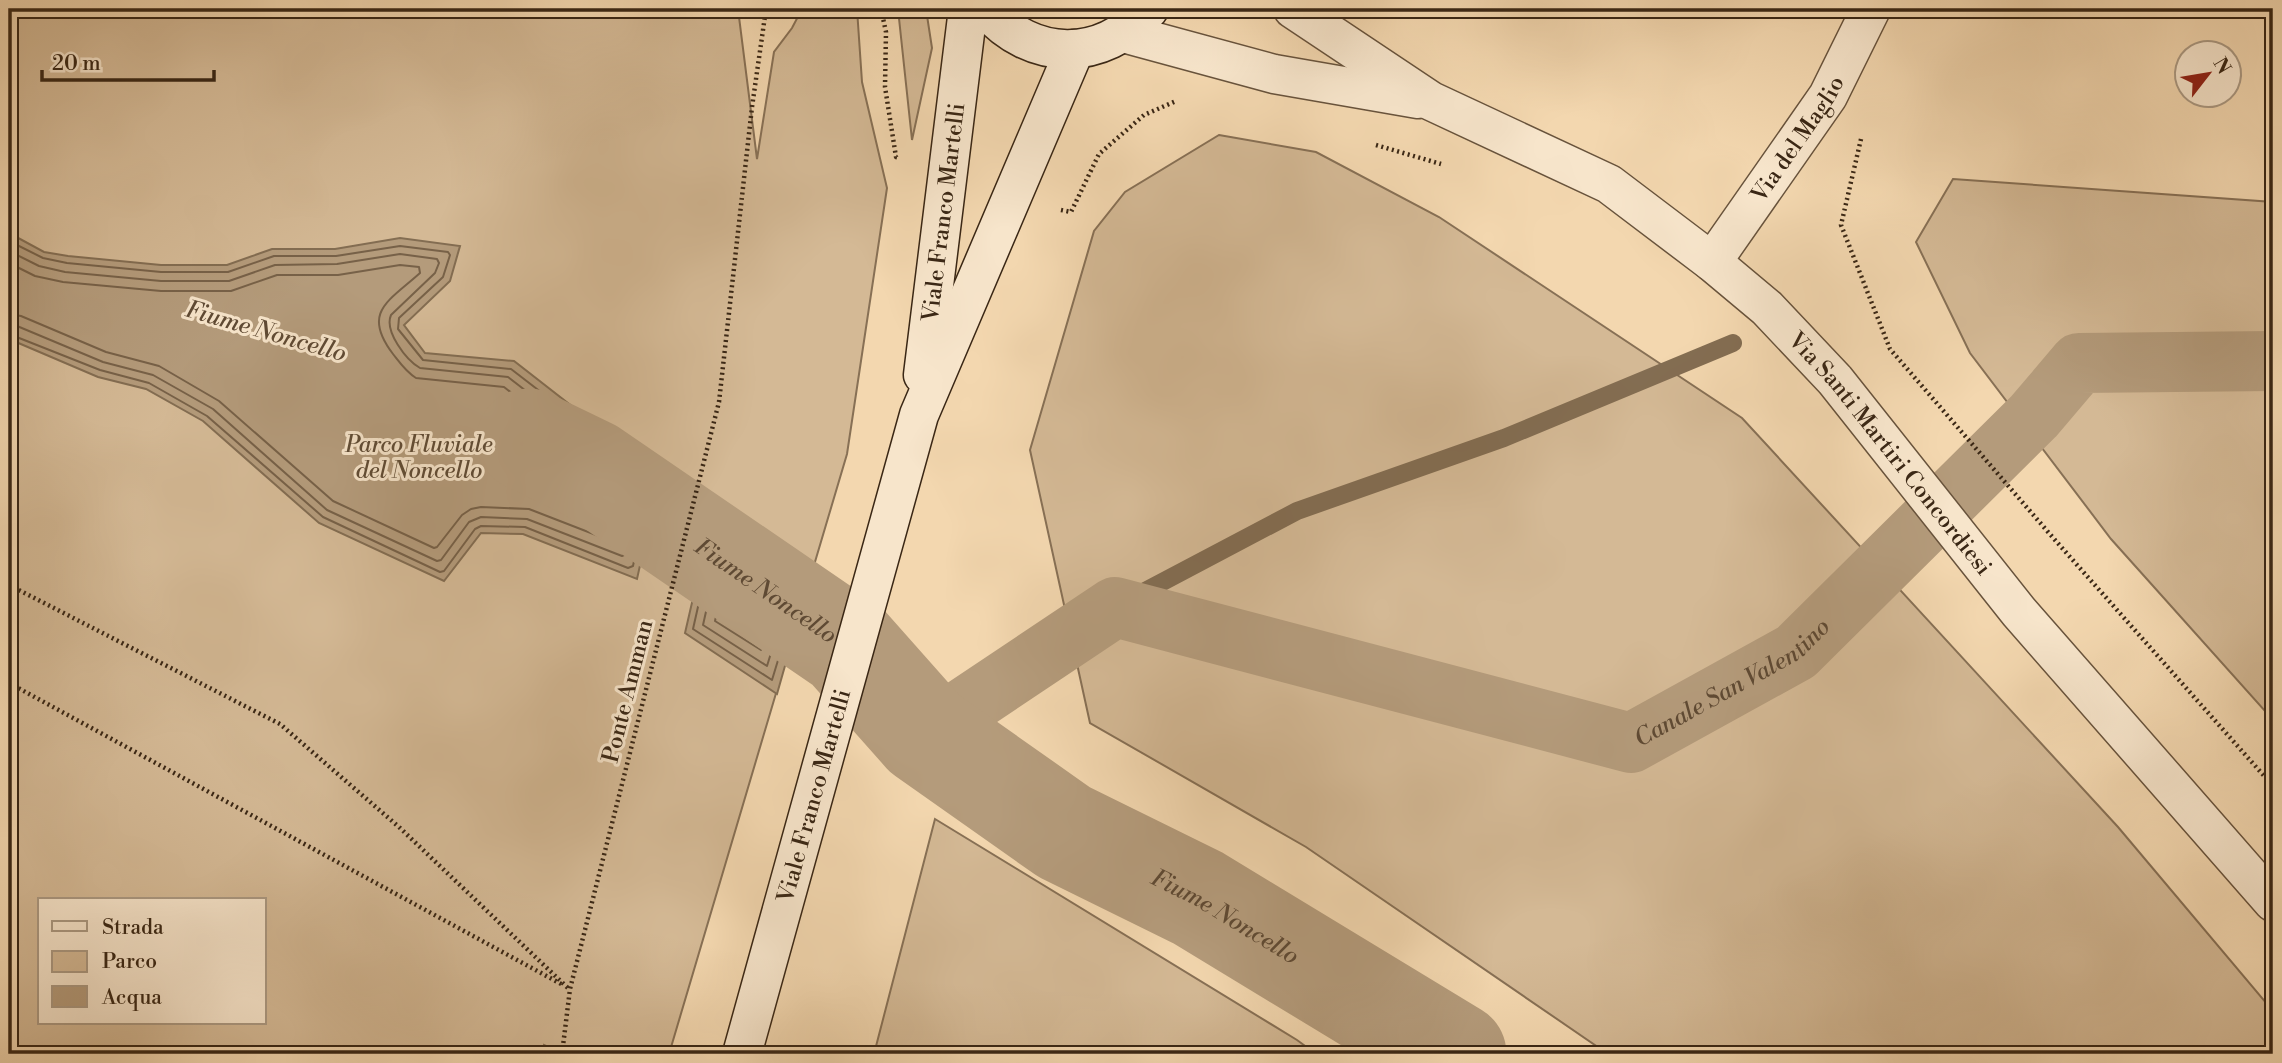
<svg xmlns="http://www.w3.org/2000/svg" width="2282" height="1063" viewBox="0 0 2282 1063" font-family="'Libre Bodoni',serif">
	<style>
		.green { fill: #d4b995; stroke: #877055; stroke-width: 2; fill-rule: evenodd }
		.water { fill: #b49b7b; stroke: #836d52; stroke-width: 2 }
		.lines { fill: none; stroke-linecap: round; stroke-linejoin: round }
		.shore { stroke: #776148; stroke-width: 2 }
		.stream { stroke: #836d52; stroke-width: 18 }
		.canal { stroke: #b49b7b; stroke-width: 60 }
		.river { stroke: #b49b7b; stroke-width: 103 }
		.minor-casing { stroke: #68533c; stroke-width: 41 }
		.secondary-casing { stroke: #3a2715; stroke-width: 41 }
		.path { stroke: #3a2715; stroke-width: 4.5; stroke-dasharray: 2 3.5; stroke-linecap: butt }
		.minor { stroke: #f7e5cb; stroke-width: 38 }
		.secondary { stroke: #f7e5cb; stroke-width: 38 }
		.labels { text-anchor: middle; stroke-width: 6; stroke-linejoin: round; paint-order: stroke }
		.street-label { font-size: 23px; fill: #3a2715; stroke: #f7e5cb }
		.park-label { font-size: 23px; font-style: italic; fill: #604c35; stroke: #f7e5cb }
		.water-label { font-size: 24px; font-style: italic; fill: #5f4a34; stroke: #f7e5cb }
	</style>
	<rect width="100%" height="100%" fill="#f3d7af"/>
	<filter id="stains"><feTurbulence type="fractalNoise" baseFrequency=".00286" numOctaves="4"/><feColorMatrix values="0 0 0 0 .2 0 0 0 0 .09 0 0 0 0 .02 0 0 0 .5 -.17"/></filter>
	<radialGradient id="worn" r=".72"><stop offset=".6" stop-color="#630" stop-opacity="0"/><stop offset="1" stop-color="#630" stop-opacity=".3"/></radialGradient>
	<g class="green">
		<path d="M9,9h729l19,150 17,-107 18,-24 10,-19h55l5,73 25,106 -40,266 -178,600h-106l-19,-9 -2,9h-533zM40,900h224v123h-224z"/>
		<path d="M898,9h28l6,39 -20,92z"/>
		<path d="M1219,135l97,17 123,65 303,201 376,409 155,184v43h-665l-302,-207 -216,-124 -60,-273 64,-219 31,-39z"/>
		<path d="M1953,179l320,23v518l-162,-181 -141,-186 -54,-111z"/>
		<path d="M935,819l362,221 19,14h-442z"/>
	</g>
	<g class="water">
		<path d="M9,233l35,19 24,4 93,9h66l45,-16h63l65,-11 60,8 -10,35 -46,44 21,28 89,8 146,114 -23,104 -114,-45 -42,-1 -37,48 -125,-58 -116,-102 -57,-32 -48,-12 -89,-38z"/>
		<path d="M714,507l90,92 -27,95 -92,-61z"/>
	</g>
	<g class="lines">
		<g class="shore">
			<path d="M9,241l34,17 24,5 94,9h67l46,-16h62l64,-10 48,6 2,3 -7,22 -44,41 -1,11 25,31 88,9 140,108 -18,89 -5,2 -103,-41 -44,-1 -6,3 -31,42 -4,1 -117,-55 -116,-101 -58,-33 -49,-13 -91,-36"/>
			<path d="M9,251l30,15 26,6 96,9h68l46,-16 62,-1 63,-10 37,5 2,4 -4,10 -44,42c-7,16 15,45 29,53l88,9 133,103 -15,74 -4,2 -95,-37 -46,-2 -12,5 -28,38 -4,1 -110,-51 -114,-101 -60,-34 -50,-13 -86,-36 -8,-1"/>
			<path d="M9,263l26,13 28,6 98,9h70l46,-16h61l62,-10 19,2 1,6c-31,28 -59,39 -27,81 7,9 13,18 23,24l88,9 125,98 -10,55 -5,2 -85,-33 -48,-2 -10,2 -9,6 -25,32 -3,1 -101,-47 -114,-100 -60,-35 -53,-14 -85,-36 -12,-2"/>
			<path d="M720,524l76,77 -24,79 -79,-51 23,-102z"/>
			<path d="M724,542l62,62 -19,62 -64,-41 18,-80z"/>
			<path d="M730,563l44,44 -13,43 -46,-29 12,-55z"/>
		</g>
		<path class="stream" d="M1115,607l182,-96 207,-73 229,-95"/>
		<path class="canal" id="s1" d="M925,734l190,-127 516,136 165,-91 238,-236 45,-53 194,-2"/>
		<path class="river" id="s2" d="M528,440l62,30 257,176 78,88 139,98 134,66 257,156"/>
		<g class="minor-casing">
			<g id="minor">
				<path id="s3" d="M1293,9l138,92 178,83 103,78 55,46 68,72 184,232 254,290"/>
				<path d="M1123,33l151,41 144,25"/>
				<path id="s4" d="M1712,262l116,-166 43,-87"/>
			</g>
		</g>
		<g class="secondary-casing">
			<g id="secondary">
				<path d="M986,9c46,53 116,54 163,0"/>
				<path id="s5" d="M923,375l45,-366"/>
				<path id="s6" d="M742,1054l177,-639 156,-366"/>
			</g>
		</g>
		<g class="path">
			<path d="M881,9l5,23 -1,55 11,70 4,1"/>
			<path d="M1861,139l-20,86 49,124 165,191 218,246"/>
			<path d="M1376,145l65,19"/>
			<path d="M1061,210l10,2 28,-58 45,-39 32,-14"/>
			<path d="M9,585l271,139 119,103 170,162"/>
			<path d="M9,683l554,302"/>
			<path d="M2266,950l7,9"/>
			<path d="M562,1054l8,-65 149,-587 33,-295 14,-98"/>
		</g>
		<use href="#minor" class="minor"/>
		<use href="#secondary" class="secondary"/>
	</g>
	<g class="labels">
		<g class="street-label">
			<text dy="8" stroke="none"><textPath href="#s4" startOffset="150">Via del Maglio</textPath></text>
			<text dy="8" stroke="none"><textPath href="#s5" startOffset="164">Viale Franco Martelli</textPath></text>
			<text dy="8" stroke="none"><textPath href="#s3" startOffset="754">Via Santi Martiri Concordiesi</textPath></text>
			<text transform="translate(627 691) rotate(-76)" y="8">Ponte Amman</text>
			<text dy="8" stroke="none"><textPath href="#s6" startOffset="268">Viale Franco Martelli</textPath></text>
		</g>
		<g class="park-label">
			<text x="419" y="452">Parco Fluviale<tspan x="419" dy="26">del Noncello</tspan></text>
		</g>
		<g class="water-label">
			<text transform="translate(266 331) rotate(16)" y="8">Fiume Noncello</text>
			<text dy="8" stroke="none"><textPath href="#s2" startOffset="282">Fiume Noncello</textPath></text>
			<text dy="8" stroke="none"><textPath href="#s1" startOffset="880">Canale San Valentino</textPath></text>
			<text dy="8" stroke="none"><textPath href="#s2" startOffset="850">Fiume Noncello</textPath></text>
		</g>
	</g>
	<rect width="2282" height="1063" fill="none" stroke="#f3d7af" stroke-width="35"/>
	<rect x="10" y="10" width="2261" height="1042" fill="none" stroke="#3a2715" stroke-width="3.5"/>
	<rect x="18" y="18" width="2247" height="1028" fill="none" stroke="#3a2715" stroke-width="2"/>
	<rect x="38" y="898" width="228" height="126" fill="#f7e5cb" stroke="#ab9982" stroke-width="2"/>
	<rect x="52" y="921" width="35" height="10" fill="#f7e5cb" stroke="#ab9982" stroke-width="2"/>
	<text x="102" y="934" font-size="21" fill="#3a2715">Strada</text>
	<rect x="52" y="951" width="35" height="21" fill="#d4b995" stroke="#ab9982" stroke-width="2"/>
	<text x="102" y="968" font-size="21" fill="#3a2715">Parco</text>
	<rect x="52" y="986" width="35" height="21" fill="#b49b7b" stroke="#ab9982" stroke-width="2"/>
	<text x="102" y="1004" font-size="21" fill="#3a2715">Acqua</text>
	<g transform="translate(2208 74) rotate(59)"><circle r="33" fill="#f7e5cb" stroke="#ab9982" stroke-width="2"/>
	<path d="M0-5L12 26L0 18L-12 26Z" fill="#8f2418"/>
	<text y="-10" font-size="19" font-weight="bold" text-anchor="middle" fill="#3a2715">N</text>
	</g>
	<path d="M42 70v10h172v-10" fill="none" stroke="#3a2715" stroke-width="3.5"/>
	<text x="52" y="70" font-size="21" fill="#3a2715" stroke="#f7e5cb" stroke-width="5" paint-order="stroke">20 m</text>
	<rect width="100%" height="100%" filter="url(#stains)"/>
	<rect width="100%" height="100%" fill="url(#worn)"/>
</svg>
